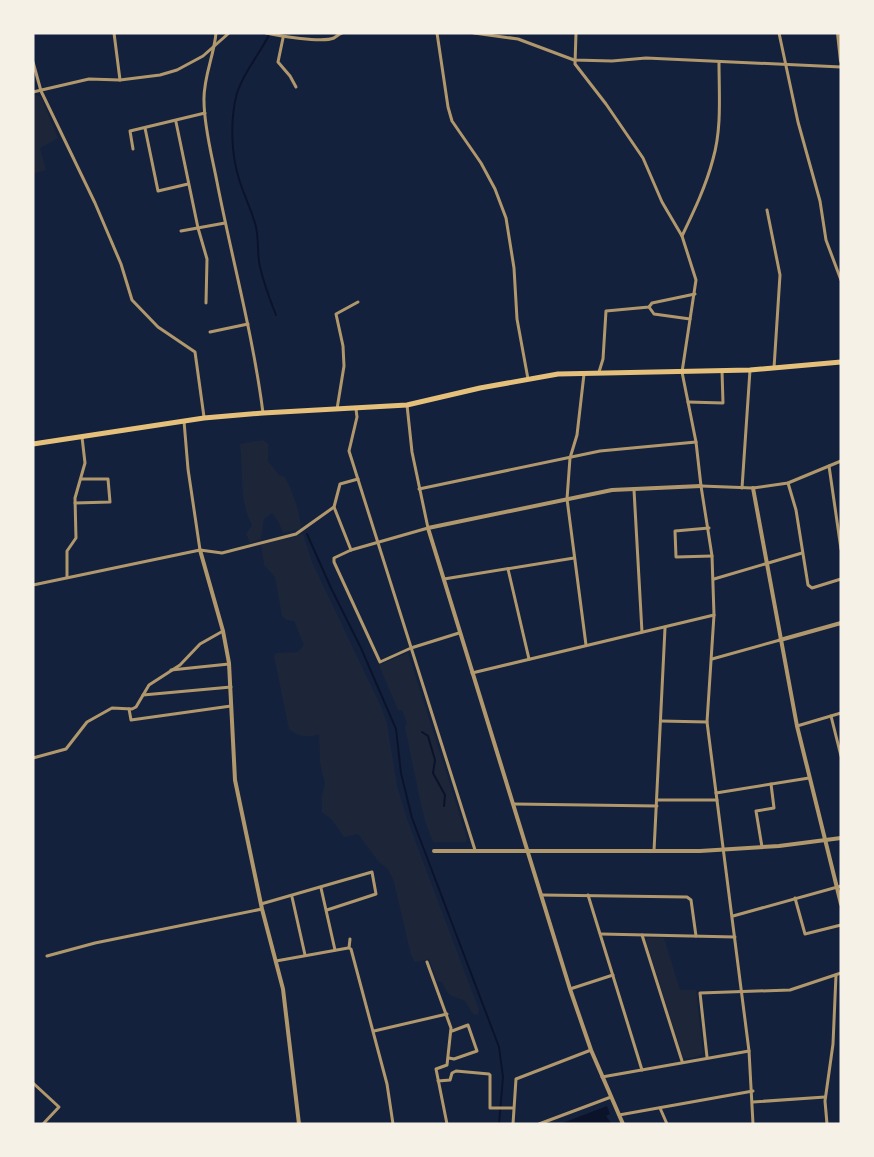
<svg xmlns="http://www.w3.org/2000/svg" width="874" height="1157" viewBox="0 0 874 1157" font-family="'DejaVu Sans',sans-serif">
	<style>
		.green { fill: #1d2539 }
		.water { fill: #0b132b }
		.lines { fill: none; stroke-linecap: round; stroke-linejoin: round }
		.stream { stroke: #0b132b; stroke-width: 2 }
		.minor { stroke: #b1986c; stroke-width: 3 }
		.tertiary { stroke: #b1986c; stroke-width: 4 }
		.trunk { stroke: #e5c07b; stroke-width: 5 }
	</style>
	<rect width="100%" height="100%" fill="#14213d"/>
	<g class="green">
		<path d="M36,95l5,2 17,41 -18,10 6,22 -13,4v-77z"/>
		<path d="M263,440l5,4v17l11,14 6,2c8,17 15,33 16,52l-18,4 -5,-12 -6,-8 -8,6 -3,20 -11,4 -4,-9 6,-9c-14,-27 -8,-51 -12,-81z"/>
		<path d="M303,534l9,28 70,147 5,14 10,63 10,33 72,191 -1,5 -5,-1 -8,-13c-14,-6 -17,-4 -23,-19l-5,-1 -8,-22 -14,3 -4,-7 -17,-73 -6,-13 -9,-7 -21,-28 -14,3 -12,-17 -10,-8v-16l3,-12 -5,-21 -1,-29c-11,4 -21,3 -30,-5l-15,-73 3,-3 21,-1 6,-7 -10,-24 -7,-1 -5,-4 -7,-39 -11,-12 -3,-22z"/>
		<path d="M408,653l59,185 -1,4h-33l-8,-21 -6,-26 -14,-68 2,-4 -5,-13h-4l-19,-45z"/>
		<path d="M648,938h16l16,52h16l7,63c-4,4 -16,7 -20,4l-37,-116z"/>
	</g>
	<path class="water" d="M607,1106l3,8 -4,2 6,8h-52z"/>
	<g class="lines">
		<g class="stream">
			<path d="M270,33c-10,21 -26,38 -33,60 -7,26 -6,61 2,86 5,17 13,31 17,48 3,13 1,27 4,40 4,17 10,33 16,48"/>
			<path d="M307,534l24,54 30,60 35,81 5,44 11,45 87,229 4,30 -4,47"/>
			<path d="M422,732l6,4 7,24 -2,13 12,22 -1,11"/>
		</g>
		<g class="minor">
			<path d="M114,33l6,47"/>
			<path d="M216,33c-2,23 -13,45 -12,68 0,26 8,55 13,81 15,77 36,153 46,231"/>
			<path d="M266,33c13,3 56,10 68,5 3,-2 5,-4 8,-5"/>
			<path d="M437,33l11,74 4,14 29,42 14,26 11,29 8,50 3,51 11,60"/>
			<path d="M474,33l44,6 56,21 38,1 34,-3 195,9"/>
			<path d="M576,33l-1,31 31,40 37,54 19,44 20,34 14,44 -14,92 14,70 5,44 11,70 2,59 -7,107 42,329 4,73"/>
			<path d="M779,33l19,89 22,79 6,39 15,40"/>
			<path d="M283,38l-5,24 12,14 6,11"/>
			<path d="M33,62l8,29 54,112 26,61 11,36 26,27 37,25 9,65"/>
			<path d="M33,92l56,-13 31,1 40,-5 17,-5 26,-14 26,-23"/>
			<path d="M176,122l22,106 9,31 -1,44"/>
			<path d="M145,128l13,63 30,-7"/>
			<path d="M133,149l-3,-18 75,-18"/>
			<path d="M767,210l13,65 -6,93"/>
			<path d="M181,231l44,-8"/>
			<path d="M682,236c12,-25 24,-50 31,-77 9,-31 6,-65 6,-97"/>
			<path d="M649,307l5,7 36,5"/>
			<path d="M210,332l38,-8"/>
			<path d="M599,372l4,-13 3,-48 43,-4 3,-4 43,-9"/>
			<path d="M584,374l-7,61 -7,23 -3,41 19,146"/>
			<path d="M688,402l35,1 -1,-32"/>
			<path d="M407,405l5,47 16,76 -77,22 -17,8v4l46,100 31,-14 48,-15"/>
			<path d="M337,409l7,-43 -1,-20 -7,-32 22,-12"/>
			<path d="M356,409l1,8 -8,34 126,399"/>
			<path d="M184,421l4,48 12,81"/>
			<path d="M829,466l12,83"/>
			<path d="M788,483l8,27 12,75 4,3 29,-9"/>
			<path d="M701,486l52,2 35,-5 53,-22"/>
			<path d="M742,488l8,-118"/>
			<path d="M419,489l181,-38 96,-9"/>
			<path d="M634,490l8,142"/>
			<path d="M75,503l35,-1 -2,-23h-27"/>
			<path d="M709,528l-34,3 1,26 36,-1"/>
			<path d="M351,550l-17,-43 6,-23 18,-5"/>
			<path d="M508,569l21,90"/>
			<path d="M67,577v-26l9,-13 -1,-40 10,-35 -3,-26"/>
			<path d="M444,579l130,-21"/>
			<path d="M714,579l88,-26"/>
			<path d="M33,585l167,-35 22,3 74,-19 38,-27"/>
			<path d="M712,659l68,-19"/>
			<path d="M171,670l58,-6"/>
			<path d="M472,673l242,-58"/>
			<path d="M143,695l88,-8"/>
			<path d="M129,709l2,11 100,-14"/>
			<path d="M831,716l10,40"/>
			<path d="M661,721l46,1"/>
			<path d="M797,726l44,-13"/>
			<path d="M33,758l33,-9 21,-27 25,-14 20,1 4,-2 13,-22 31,-20 20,-21 23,-13"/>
			<path d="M716,793l93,-15"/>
			<path d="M657,800h60"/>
			<path d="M514,804l143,2"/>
			<path d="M762,847l-6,-36 18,-3 -3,-24"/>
			<path d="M654,851l11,-223"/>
			<path d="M321,888l14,62"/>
			<path d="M542,895l145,2 4,3 5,36"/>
			<path d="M588,895l54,175"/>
			<path d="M292,897l13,58"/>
			<path d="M795,898l10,36 36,-9"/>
			<path d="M261,904l111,-32 4,22 -49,16"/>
			<path d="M733,916l108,-30"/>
			<path d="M601,934l134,3"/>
			<path d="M642,935l40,126"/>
			<path d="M350,939l-1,9 2,1 36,135 6,40"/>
			<path d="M47,956l48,-13 167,-34"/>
			<path d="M276,961l72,-13"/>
			<path d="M427,962l24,66 -4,37 -11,4 11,55"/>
			<path d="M570,989l43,-14"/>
			<path d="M374,1031l73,-17"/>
			<path d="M707,1057l-7,-64 90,-3 51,-17"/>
			<path d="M449,1058l5,1 23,-8 -9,-26 -16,6"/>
			<path d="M602,1077l147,-26"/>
			<path d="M438,1081l12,-1 2,-7 4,-2 33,3 1,1v33h23"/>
			<path d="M33,1083l26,24 -16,17"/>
			<path d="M753,1102l72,-5"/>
			<path d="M660,1108l7,16"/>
			<path d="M619,1115l134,-24"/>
			<path d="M513,1124l3,-45 75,-29"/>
			<path d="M539,1124l72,-27"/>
			<path d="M827,1124l-2,-23 8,-57 3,-69"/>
		</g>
		<g class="tertiary">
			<path d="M838,33l3,28"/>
			<path d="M753,488l44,238 44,178"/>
			<path d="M200,550l23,81 6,32 6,117 27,129 21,80 16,135"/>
			<path d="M780,640l61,-17"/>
			<path d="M434,851h266l79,-5 62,-8"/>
			<path d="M623,1124l-32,-74 -21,-61 -142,-461 184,-38 89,-4"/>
		</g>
		<path class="trunk" d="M33,444l171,-26 59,-5 144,-8 73,-17 78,-14 192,-4 91,-8"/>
	</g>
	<rect width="874" height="1157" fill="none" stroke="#f6f1e7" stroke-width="69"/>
</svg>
